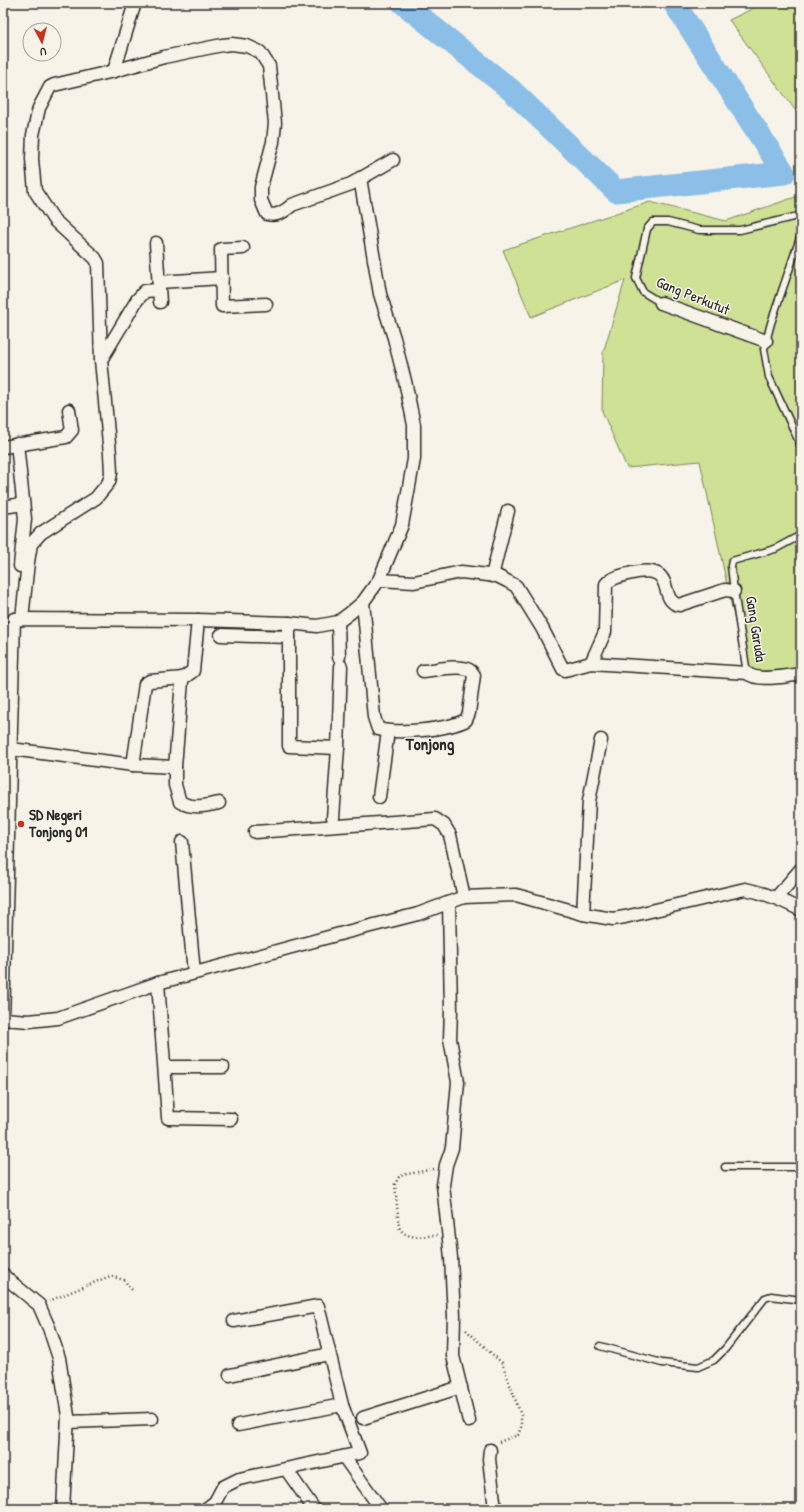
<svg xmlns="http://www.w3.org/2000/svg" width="804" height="1512" viewBox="0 0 804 1512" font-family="'Patrick Hand',sans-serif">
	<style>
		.green { fill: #cee195; stroke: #7c8660 }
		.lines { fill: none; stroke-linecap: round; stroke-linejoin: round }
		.river { stroke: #8bbfe8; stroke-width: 23 }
		.lane-casing { stroke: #2b2b2b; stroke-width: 9 }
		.street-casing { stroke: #2b2b2b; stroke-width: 15 }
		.path { stroke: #2b2b2b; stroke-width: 2.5; stroke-dasharray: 1 3; stroke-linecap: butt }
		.lane { stroke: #f7f3e8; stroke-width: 6 }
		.street { stroke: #f7f3e8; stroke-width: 12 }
		.poi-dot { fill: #c8321e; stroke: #f7f3e8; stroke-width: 1.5 }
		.labels { text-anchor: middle; stroke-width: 3; stroke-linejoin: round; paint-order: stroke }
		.street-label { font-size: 15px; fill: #2b2b2b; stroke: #f7f3e8 }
		.poi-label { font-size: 15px; font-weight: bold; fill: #2b2b2b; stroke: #f7f3e8; text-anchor: start }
		.quarter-label { font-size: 17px; font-weight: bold; fill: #2b2b2b; stroke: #f7f3e8 }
	</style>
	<rect width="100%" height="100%" fill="#f7f3e8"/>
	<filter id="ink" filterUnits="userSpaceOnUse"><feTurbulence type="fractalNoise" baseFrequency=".025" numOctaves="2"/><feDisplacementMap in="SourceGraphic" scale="8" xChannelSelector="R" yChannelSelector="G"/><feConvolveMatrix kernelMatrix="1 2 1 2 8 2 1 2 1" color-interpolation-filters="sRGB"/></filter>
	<g filter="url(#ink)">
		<g class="green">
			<path d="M764,3h37v115l-72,-98z"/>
			<path d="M801,195v474l-55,3 -46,-211 -73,7 -25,-57 1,-58 22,-73 -94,37 -28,-67 147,-48 76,19z"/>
		</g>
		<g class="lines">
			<path class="river" d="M403,3l108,87 105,101 168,-18 -110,-170"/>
			<g class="lane-casing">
				<g id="lane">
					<path d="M801,235l-30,88 -7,26 5,28 32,69"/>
					<path d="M661,303l-18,-11 -7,-14 11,-49 6,-7h15l31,8h41l58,-14 3,5"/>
					<path d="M747,673l-13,-82 -3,-25 1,-5 43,-12 26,-14"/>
					<path d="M725,1167h76"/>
					<path d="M600,1346l62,17 36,4 16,-7 11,-11 40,-51 6,-2 30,4"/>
				</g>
			</g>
			<g class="street-casing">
				<g id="street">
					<path d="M114,71l21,-68"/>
					<path d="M156,243l4,59"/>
					<path d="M243,248l-22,1 1,57 44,-2"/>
					<path d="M159,282l63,-4"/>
					<path d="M661,303l105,38"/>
					<path d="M101,360l36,-60 8,-9 14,-1"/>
					<path d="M17,444l8,75 -5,47"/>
					<path d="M3,447l63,-10 6,-7 -3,-20"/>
					<path d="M3,507l20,-3"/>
					<path d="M492,576l16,-65"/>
					<path d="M379,580l35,2 47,-10 36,4 10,5 9,5 26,42 21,41 2,1 26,-7 156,10c9,9 42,3 54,1"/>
					<path d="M363,602l11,115 4,12c20,5 69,1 88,-9l3,-7 5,-38c-2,-3 -3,-5 -7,-6 -11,-4 -32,1 -44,2"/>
					<path d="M22,619l6,-57 3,-18 10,-11 55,-35 13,-16 2,-9 -1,-19 -9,-94 -3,-97 -3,-5 -41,-38 -19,-29 -3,-32 1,-24 6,-27 11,-21 4,-2 60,-14 50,-14 58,-12 10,-1 15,2 13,6 9,14 6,57 -2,19 -12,45v13l6,14c10,3 18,-3 25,-9l59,-21 42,-24"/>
					<path d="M198,620l-5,51 -10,7 -1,3 -7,86v18l5,17c13,7 25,4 39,1"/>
					<path d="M338,622l1,35"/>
					<path d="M289,623v123l49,2"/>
					<path d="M221,635l68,2"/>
					<path d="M591,663l14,-31 1,-48c5,-6 14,-8 22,-10 52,-13 28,26 51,31l46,-15 9,1"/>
					<path d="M11,749l122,16 42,2"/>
					<path d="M133,765l12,-81 5,-3 33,-3"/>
					<path d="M379,797l9,-66"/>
					<path d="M333,818l5,-70 3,-82"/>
					<path d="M255,832l180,-13 9,6 6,10 14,62"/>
					<path d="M182,842l12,131"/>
					<path d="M776,898l25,-29"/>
					<path d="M449,903l2,108 -1,28 8,43 -6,66 -6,17 -3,20 8,73 3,58 -1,40 16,65"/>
					<path d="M583,914l6,-113 12,-61"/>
					<path d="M158,983l10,135 63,1"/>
					<path d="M3,1019l26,2 29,-3 100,-35 189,-51 71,-18 46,-17 52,-2 67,19 30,5 12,-2 120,-28c21,4 38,12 56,21"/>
					<path d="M3,1021l11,-402 184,1 91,3 28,3 21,-4 12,-9 13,-11 16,-22 23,-55 12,-66v-34l-9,-44 -11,-43 -14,-44 -20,-116"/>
					<path d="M165,1067h58"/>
					<path d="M3,1274l3,4 33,27 10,23 10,30 9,58 -5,93"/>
					<path d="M230,1375l99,-21"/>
					<path d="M363,1418l98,-31"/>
					<path d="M68,1422l84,-3"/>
					<path d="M238,1425l104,-20"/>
					<path d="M490,1450l-1,9 6,50"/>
					<path d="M344,1457l37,52"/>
					<path d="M286,1469l28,40"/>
					<path d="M206,1509l9,-7 8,-15 16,-8 121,-26 -18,-48 -24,-99 -84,15"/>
				</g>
			</g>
			<g class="path">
				<path d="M434,1169l-31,6 -4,2 -4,7 4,43c7,14 26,9 38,8"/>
				<path d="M49,1301l61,-25 14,4 8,10"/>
				<path d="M466,1330l36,33 19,52v12l-3,8 -19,7"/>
			</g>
			<use href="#lane" class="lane"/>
			<use href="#street" class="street"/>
		</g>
	</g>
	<circle class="poi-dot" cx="21" cy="824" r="4"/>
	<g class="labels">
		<g class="street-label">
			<text transform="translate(693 296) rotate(22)" y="5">Gang Perkutut</text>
			<text transform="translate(756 629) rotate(81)" y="5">Gang Garuda</text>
		</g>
		<g class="poi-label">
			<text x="29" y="820">SD Negeri<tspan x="29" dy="17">Tonjong 01</tspan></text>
		</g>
		<g class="quarter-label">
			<text x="430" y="750">Tonjong</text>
		</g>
	</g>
	<rect width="804" height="1512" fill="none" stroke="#f7f3e8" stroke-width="16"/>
	<rect x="8" y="8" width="788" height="1496" fill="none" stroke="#2b2b2b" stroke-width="1.5" filter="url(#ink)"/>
	<g transform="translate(42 42) rotate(173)"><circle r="19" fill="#f7f3e8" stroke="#a5a39c"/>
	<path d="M0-3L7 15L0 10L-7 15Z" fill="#c8321e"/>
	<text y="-6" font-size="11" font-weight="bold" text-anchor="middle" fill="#2b2b2b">U</text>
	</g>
</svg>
